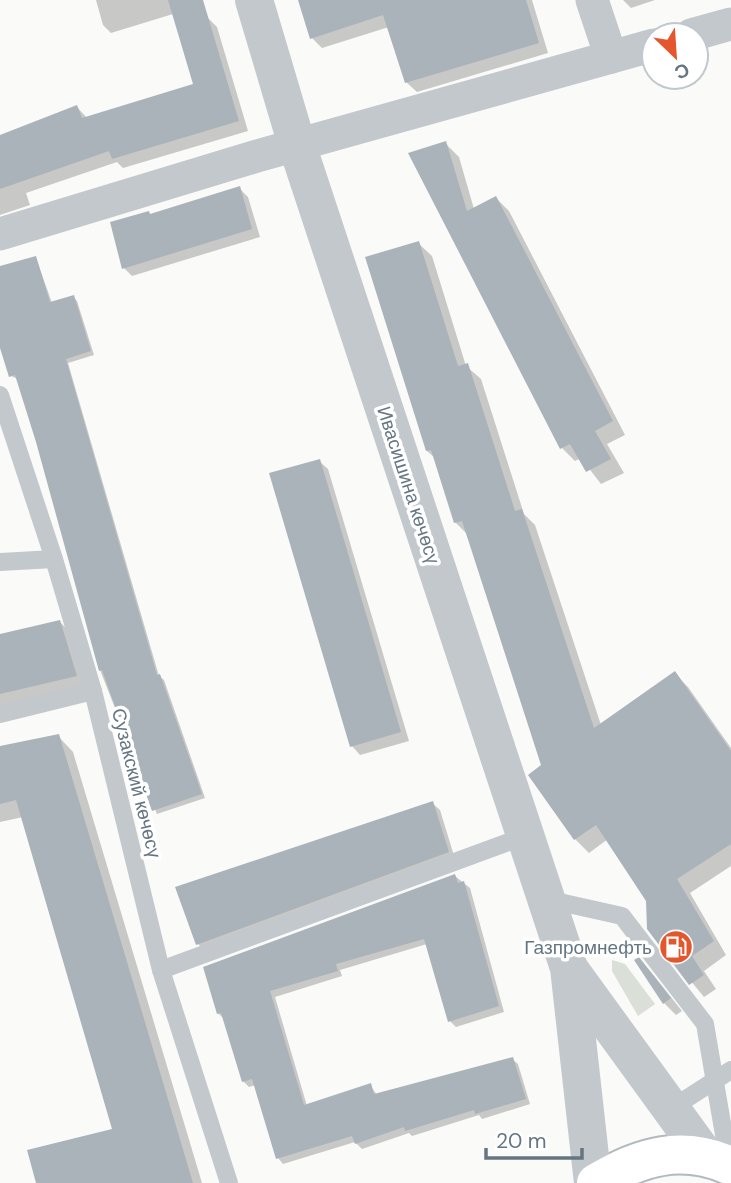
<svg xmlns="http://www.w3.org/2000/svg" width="731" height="1183" viewBox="0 0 731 1183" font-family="'DM Sans',sans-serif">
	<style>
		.green { fill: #dadfd7 }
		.shadow { fill: #0003 }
		.building { fill: #aab3b9 }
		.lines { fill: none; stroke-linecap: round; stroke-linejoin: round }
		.secondary-casing { stroke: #b3babf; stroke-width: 42 }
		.service { stroke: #c3c8cc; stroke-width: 18 }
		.minor { stroke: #c3c8cc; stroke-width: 33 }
		.tertiary { stroke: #c3c8cc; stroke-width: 38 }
		.secondary { stroke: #fff; stroke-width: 38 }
		.labels { text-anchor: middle; stroke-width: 7; stroke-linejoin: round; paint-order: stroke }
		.street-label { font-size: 19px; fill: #657683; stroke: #fff }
		.poi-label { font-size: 19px; fill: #657683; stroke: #fff; text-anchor: end }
	</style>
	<rect width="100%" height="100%" fill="#fafaf8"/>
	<path class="green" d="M612,960l13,4 30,40 -17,12 -26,-45z"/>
	<g class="shadow">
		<path d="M96,0h101l2,6 -88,27 -8,-8z"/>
		<path d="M299,0h233l16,53 -131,39 -11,-10 -17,-55 -67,21 -10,-10z"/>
		<path d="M623,0h32l-24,8z"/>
		<path d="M207,17l10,10 31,104 -125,37 -6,-6 -91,31 4,12 -30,10v-78l77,-30 10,11 108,-33z"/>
		<path d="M445,143l14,14 15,52 22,-11 13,13 116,224 -18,9 17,29 -23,11 -20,-26 -6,3 -13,-13 -152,-294z"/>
		<path d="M239,188l9,9 12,40 -128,39 -8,-8 25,-55 2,2z"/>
		<path d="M418,243l14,13 34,110 15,13 43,135 11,11 66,200 74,-51 13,13 43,61v118l-41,27 36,62 -22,16 12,18 -12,8 -56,-68v-29l-40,-61 -19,14 -14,-14 -44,-64 12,-9 -74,-230 -14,-14 -20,-64 -8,-7z"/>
		<path d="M36,258l16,45 21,-6 4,4 17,54 -26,8 91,313 5,4 41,118 -48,16 -57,-144 -62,-229 -20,-62 -7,-3 -11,-63v-45z"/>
		<path d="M319,461l9,8 81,272 -49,14 -8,-9 -81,-271z"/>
		<path d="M60,622l15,15 16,54 -91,22v-77z"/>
		<path d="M58,736l15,16 129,431h-164l76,-53 -91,-313 -23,5v-74z"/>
		<path d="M432,803l8,7 15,49 -250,92 -7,-7z"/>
		<path d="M455,876l15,12 34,124 -48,15 -6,-6 -23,-77 -87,26 2,6 -67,21 32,109 63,-21 7,10 135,-36 6,5 12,40 -48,15 -3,-4 -67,21 -3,-3 -47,16 -7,-7 -72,22 -5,-6 -22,-73 -7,2 -6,-6 -18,-61 -7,-7z"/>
		<path d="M639,959l12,13 31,39 -6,4 -12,-12z"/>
	</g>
	<g class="building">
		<path d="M168,0h35l36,121 -127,38 -3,-8 -109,38v-54l77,-30 5,13 111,-34z"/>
		<path d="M298,0h228l13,43 -134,40 -22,-68 -73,24z"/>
		<path d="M446,141l21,70 29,-15 117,225 -18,10 16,28 -25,13 -16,-28 -10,5 -152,-296z"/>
		<path d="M240,186l12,43 -130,40 -12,-47 39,-11 1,3z"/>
		<path d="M419,241l39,125 10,-3 47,148 7,-2 72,219 81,-57 56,80v93l-54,35 37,62 -22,15 12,19 -15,10 -42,-56 -1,-28 -50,-76 -22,15 -46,-65 13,-10 -79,-244 -8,2 -23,-73 -5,1 -61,-194z"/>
		<path d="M36,256l14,46 24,-7 17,56 -25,8 91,316 3,-1 42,120 -50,17 -50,-141 -3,1 -63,-229 -21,-67 -6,2 -9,-29v-82z"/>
		<path d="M320,459l81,273 -51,15 -81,-274z"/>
		<path d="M60,620l17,56 -77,18v-60z"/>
		<path d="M59,734l134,449h-157l-9,-33 85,-21 -96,-329 -16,4v-58z"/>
		<path d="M433,801l16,51 -253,93 -21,-58z"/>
		<path d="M455,874l3,9 6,-2 35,125 -51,16 -24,-83 -88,25 2,7 -68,20 34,114 67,-22 3,11 139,-37 13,42 -51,15 -1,-4 -69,21 -1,-4 -49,17 -3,-8 -76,23 -24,-80 -10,3 -21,-69 -4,1 -14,-47z"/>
		<path d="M639,957l32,41 -8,6 -29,-44z"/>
	</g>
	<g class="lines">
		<g class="secondary-casing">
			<path id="secondary" d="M596,1183c44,-27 86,-39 135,-17"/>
		</g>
		<g class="service">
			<path d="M0,395l54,164 39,132 68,279 68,213"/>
			<path d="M0,562l54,-3"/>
			<path d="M0,714l93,-23"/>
			<path d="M546,899l76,17 83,108 24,140"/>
			<path d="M161,970l364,-134"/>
			<path d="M672,1108l59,-38"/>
		</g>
		<g class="minor">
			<path d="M592,0l19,57"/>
			<path d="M691,35l40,-11"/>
			<path d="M0,234l257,-78 397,-111"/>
		</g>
		<g class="tertiary">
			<path d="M254,0l43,145 272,823 24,215"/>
			<path d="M570,970l136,187"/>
		</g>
		<use href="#secondary" class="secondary"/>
	</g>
	<defs>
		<g id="fuel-disc" transform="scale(1.75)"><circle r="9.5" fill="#e4572e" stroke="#fff"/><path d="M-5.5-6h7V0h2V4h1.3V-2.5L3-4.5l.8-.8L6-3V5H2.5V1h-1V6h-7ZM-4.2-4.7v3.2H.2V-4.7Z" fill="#fff"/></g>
	</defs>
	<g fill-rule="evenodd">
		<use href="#fuel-disc" x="676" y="947"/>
	</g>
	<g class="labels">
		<g class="street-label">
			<text transform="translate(409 485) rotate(72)" y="7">Ивасишина көчөсү</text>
			<text transform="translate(137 783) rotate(76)" y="7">Сузакский көчөсү</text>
		</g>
		<g class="poi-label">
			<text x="652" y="954">Газпромнефть</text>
		</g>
	</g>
	<g transform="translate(675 56) rotate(155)"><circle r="33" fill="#ffffff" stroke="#c1c8cd" stroke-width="2"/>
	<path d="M0-5L12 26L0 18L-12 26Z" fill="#e4572e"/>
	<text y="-10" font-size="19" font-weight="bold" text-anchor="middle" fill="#657683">С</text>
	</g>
	<path d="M486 1148v10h96v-10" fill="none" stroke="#657683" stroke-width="3.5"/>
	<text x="496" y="1148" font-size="21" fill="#657683" stroke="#ffffff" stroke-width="5" paint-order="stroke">20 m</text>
</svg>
